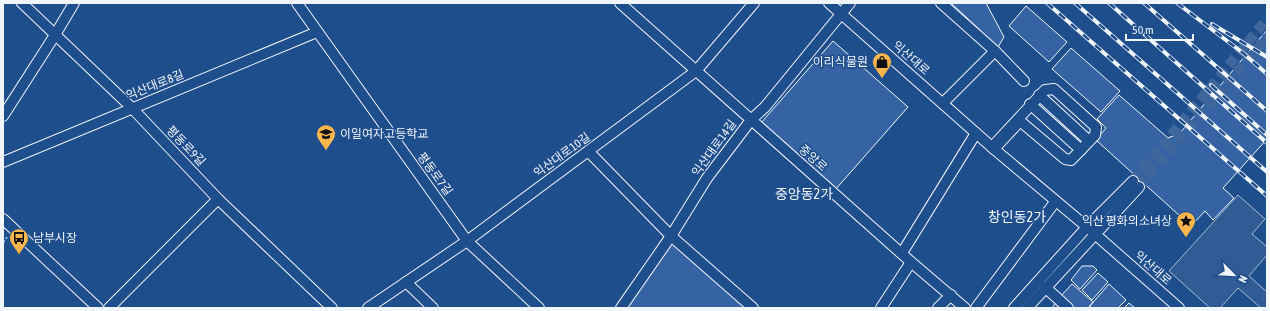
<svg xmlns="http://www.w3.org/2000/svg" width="1270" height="311" viewBox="0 0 1270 311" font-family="'Asap Condensed','Noto Sans KR',sans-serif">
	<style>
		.parking { fill: #305b95; stroke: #a8bbd7 }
		.building { fill: #3563a3; stroke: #f2f6ff }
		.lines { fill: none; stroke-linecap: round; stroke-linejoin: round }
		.minor-tunnel { stroke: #3f679d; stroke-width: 10; stroke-dasharray: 10 5; stroke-linecap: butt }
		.minor-casing { stroke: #f2f6ff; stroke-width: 12 }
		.path { stroke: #b3c4dc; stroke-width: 1.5; stroke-dasharray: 3 2; stroke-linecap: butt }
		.minor { stroke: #1f4e8c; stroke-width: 10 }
		.rail-casing { stroke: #f2f6ff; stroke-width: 4 }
		.rail { stroke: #1f4e8c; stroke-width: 2.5; stroke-dasharray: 8; stroke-linecap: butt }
		.labels { text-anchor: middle; stroke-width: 3; stroke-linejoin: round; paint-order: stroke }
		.street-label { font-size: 12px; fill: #f2f6ff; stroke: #1f4e8c }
		.poi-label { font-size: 12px; fill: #f2f6ff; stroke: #1f4e8c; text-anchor: end }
		.quarter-label { font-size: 14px; fill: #f2f6ff; stroke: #1f4e8c }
	</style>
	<rect width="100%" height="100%" fill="#1f4e8c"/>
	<path class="parking" d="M1238,195l27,24 -13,15 15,13v8l-18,21 18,16v16h-6l-23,-20 -18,20h-10l-41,-37z"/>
	<g class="building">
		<path d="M951,3h35l18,34 -6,10z"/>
		<path d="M1026,6l41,36 -18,20 -40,-36z"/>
		<path d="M1267,30v109l-44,49 11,10 -21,22 -8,-9 -14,15 -95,-86 10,-12 -9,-9 22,-24 49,43 12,-5z"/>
		<path d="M833,41l75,66 -73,83 -75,-66z"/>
		<path d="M1071,48l49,43 -19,21 -49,-43z"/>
		<path d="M671,240l77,68h-123z"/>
		<path d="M1082,266h11l4,4 -17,19 -9,-9z"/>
		<path d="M1098,273l10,9 -16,18 -10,-10z"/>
		<path d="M1072,284l21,18 -5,6h-17l-12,-10z"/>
		<path d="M1109,284l17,16 -8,8h-26l-2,-2z"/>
		<path d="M1056,302l7,6h-11z"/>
		<path d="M1129,303l6,5h-11z"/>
	</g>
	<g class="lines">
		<g class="minor-tunnel">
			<path d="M1133,181l134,-162"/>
			<path d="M1139,187l128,-150"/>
		</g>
		<g class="minor-casing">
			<g id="minor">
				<path d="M22,3l110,105 86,91 114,109"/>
				<path d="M297,3l170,238 72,67"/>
				<path d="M620,3l291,259 54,46"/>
				<path d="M829,3l165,146 93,78 92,81"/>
				<path d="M941,3l54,48 29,30"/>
				<path d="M1039,95l50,46"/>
				<path d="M943,103l52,-52"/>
				<path d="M1030,104l51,46"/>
				<path d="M3,116l52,-81 19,-32"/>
				<path d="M992,147l53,-57 9,-1 42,38 -1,8 -24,25 -6,-1 -45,-38 -26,28"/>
				<path d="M589,152l82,84 82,72"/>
				<path d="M3,162l314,-130"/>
				<path d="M3,219l95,89"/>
				<path d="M902,253l74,-120"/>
				<path d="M406,282l27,26"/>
				<path d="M1045,287l23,21"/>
				<path d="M109,308l109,-109"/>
				<path d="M368,308l99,-67 229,-170 58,-68"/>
				<path d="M621,308l50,-72 36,-58 44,-58 14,-13 85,-104"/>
				<path d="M881,308l30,-46"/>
				<path d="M938,308l13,-13"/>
				<path d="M976,308l79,-106"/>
				<path d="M1014,308l73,-81 46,-46"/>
				<path d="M1027,308l112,-121"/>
			</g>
		</g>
		<path class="path" d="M3,243l4,-6"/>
		<use href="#minor" class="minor"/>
		<g class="rail-casing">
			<g id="rail">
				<path d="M1047,3l220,193"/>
				<path d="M1075,3l192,169"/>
				<path d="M1109,3l158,140"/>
				<path d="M1144,3l123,108"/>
				<path d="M1177,3l66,50 24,21"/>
				<path d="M1212,24l55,33"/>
				<path d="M1211,85l56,50"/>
			</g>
		</g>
		<use href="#rail" class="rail"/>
	</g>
	<defs>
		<g id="shop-pin" transform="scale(1)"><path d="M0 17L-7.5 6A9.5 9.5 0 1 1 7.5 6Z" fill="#ffb74d" stroke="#1f4e8c"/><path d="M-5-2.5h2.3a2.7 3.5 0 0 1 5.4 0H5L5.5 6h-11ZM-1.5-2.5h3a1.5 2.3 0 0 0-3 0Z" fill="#111"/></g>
		<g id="school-pin" transform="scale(1)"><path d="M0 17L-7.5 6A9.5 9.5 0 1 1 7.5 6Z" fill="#ffb74d" stroke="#1f4e8c"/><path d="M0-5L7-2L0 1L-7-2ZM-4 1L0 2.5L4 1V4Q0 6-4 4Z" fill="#111"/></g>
		<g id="sight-pin" transform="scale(1)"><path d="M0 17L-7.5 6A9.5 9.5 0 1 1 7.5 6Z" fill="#ffb74d" stroke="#1f4e8c"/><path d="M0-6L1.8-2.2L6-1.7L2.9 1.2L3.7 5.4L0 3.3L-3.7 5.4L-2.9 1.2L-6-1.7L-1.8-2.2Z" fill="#111"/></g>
		<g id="bus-pin" transform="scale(1)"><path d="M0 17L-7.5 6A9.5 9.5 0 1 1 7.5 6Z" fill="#ffb74d" stroke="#1f4e8c"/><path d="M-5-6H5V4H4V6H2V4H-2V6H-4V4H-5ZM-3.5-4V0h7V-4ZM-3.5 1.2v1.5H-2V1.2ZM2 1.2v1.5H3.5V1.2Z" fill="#111"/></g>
	</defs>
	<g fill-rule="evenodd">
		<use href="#shop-pin" x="882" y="62"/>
		<use href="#school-pin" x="326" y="134"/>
		<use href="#sight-pin" x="1186" y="221"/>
		<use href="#bus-pin" x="19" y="238"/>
	</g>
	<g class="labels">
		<g class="street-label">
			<text transform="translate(911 58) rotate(41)" y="4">익산대로</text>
			<text transform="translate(155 85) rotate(-22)" y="4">익산대로8길</text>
			<text transform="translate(186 146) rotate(46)" y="4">평동로9길</text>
			<text transform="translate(714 148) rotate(-54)" y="4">익산대로14길</text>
			<text transform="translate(562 155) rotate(-36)" y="4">익산대로10길</text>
			<text transform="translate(813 158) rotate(41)" y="4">중앙로</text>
			<text transform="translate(435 174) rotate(54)" y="4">평동로7길</text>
			<text transform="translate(1153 268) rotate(41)" y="4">익산대로</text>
		</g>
		<g class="poi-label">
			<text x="868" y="66">이리식물원</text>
			<text x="340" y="138" text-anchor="start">이일여자고등학교</text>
			<text x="1172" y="225">익산 평화의소녀상</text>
			<text x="33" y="242" text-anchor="start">남부시장</text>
		</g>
		<g class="quarter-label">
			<text x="804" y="199">중앙동2가</text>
			<text x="1017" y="222">창인동2가</text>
		</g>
	</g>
	<rect width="1270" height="311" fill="none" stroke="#f2f6ff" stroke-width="8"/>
	<g transform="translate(1234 275) rotate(114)" stroke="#1f4e8c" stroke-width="3" paint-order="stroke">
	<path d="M0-3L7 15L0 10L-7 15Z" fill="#f2f6ff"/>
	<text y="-6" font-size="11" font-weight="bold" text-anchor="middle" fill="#f2f6ff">N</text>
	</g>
	<path d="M1126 34v6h67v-6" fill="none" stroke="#f2f6ff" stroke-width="2"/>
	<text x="1132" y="34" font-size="12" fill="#f2f6ff" stroke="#1f4e8c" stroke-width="3" paint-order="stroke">50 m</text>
</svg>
